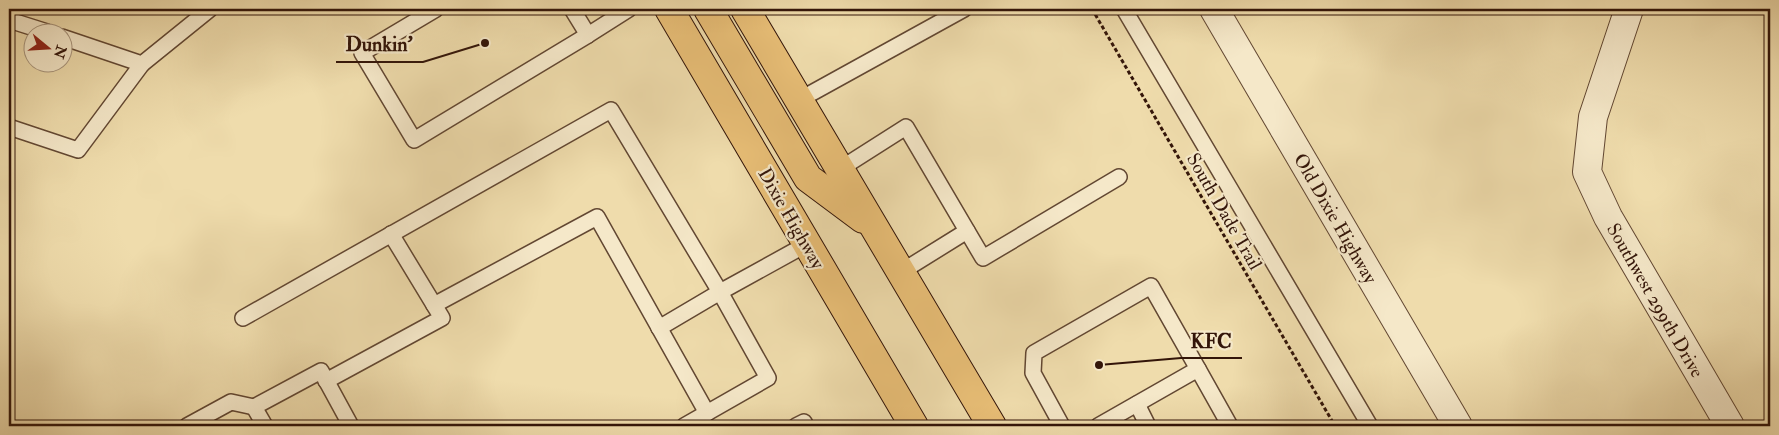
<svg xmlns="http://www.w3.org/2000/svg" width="1779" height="435" viewBox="0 0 1779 435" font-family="'IM FELL Double Pica',serif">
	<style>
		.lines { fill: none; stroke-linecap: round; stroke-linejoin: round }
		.service-casing { stroke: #624732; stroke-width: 18 }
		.minor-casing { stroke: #624732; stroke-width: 30 }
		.tertiary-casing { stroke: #624732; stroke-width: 30 }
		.trunk-casing { stroke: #331509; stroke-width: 30 }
		.path { stroke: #331509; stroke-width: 3; stroke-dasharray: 4 2.5; stroke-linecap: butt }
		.service { stroke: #f5e8c9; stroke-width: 15 }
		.minor { stroke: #f5e8c9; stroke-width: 28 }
		.tertiary { stroke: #f5e8c9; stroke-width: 28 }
		.trunk { stroke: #e8be76; stroke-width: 28 }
		.labels { text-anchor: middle; stroke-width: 4.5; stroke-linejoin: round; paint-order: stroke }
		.street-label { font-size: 19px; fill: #331509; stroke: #f5e8c9 }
		.leader { fill: none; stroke: #331509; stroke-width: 2 }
		.callout-dot { fill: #331509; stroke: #f5e8c9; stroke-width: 2 }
		.callout-label { font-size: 20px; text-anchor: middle; font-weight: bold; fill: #331509; stroke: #f5e8c9; stroke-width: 4.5; stroke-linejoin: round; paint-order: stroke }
	</style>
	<rect width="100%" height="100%" fill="#efdcac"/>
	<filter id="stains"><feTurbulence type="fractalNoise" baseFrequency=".004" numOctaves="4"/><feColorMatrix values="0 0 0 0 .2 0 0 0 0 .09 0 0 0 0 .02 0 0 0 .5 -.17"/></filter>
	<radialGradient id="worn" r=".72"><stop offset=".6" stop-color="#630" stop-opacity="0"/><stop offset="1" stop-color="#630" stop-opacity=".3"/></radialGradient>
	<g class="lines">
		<g class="service-casing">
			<g id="service">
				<path d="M436,9l-74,44 52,87 174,-105"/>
				<path d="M572,9l16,26 41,-26"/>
				<path d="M1124,9l246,417"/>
				<path d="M9,20l38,12"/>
				<path d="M62,37l80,27 68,-55"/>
				<path d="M799,100l165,-91"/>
				<path d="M9,127l69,23 64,-86"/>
				<path d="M840,169l66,-42 77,131 136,-81"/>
				<path d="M901,272l66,-41"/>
				<path d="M434,305l163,-88 110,196"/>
				<path d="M243,318l368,-208 109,182 87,-48"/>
				<path d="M659,328l61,-36 48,86 -84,48"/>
				<path d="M326,381l116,-63 -51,-84"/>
				<path d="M1137,404l11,22"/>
				<path d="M187,426l44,-24 23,5"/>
				<path d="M265,426l-11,-19 67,-36 30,55"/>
				<path d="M796,426l8,-4 2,4"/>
				<path d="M1062,426l-29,-53 1,-20 117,-67 47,83"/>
				<path d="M1098,426l100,-57 32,57"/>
			</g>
		</g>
		<g class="minor-casing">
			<path id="minor" d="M1629,9l-36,108 -6,55 21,45 122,209"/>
		</g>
		<g class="tertiary-casing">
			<path id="tertiary" d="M1214,9l244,417"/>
		</g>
		<g class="trunk-casing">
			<g id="trunk">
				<path d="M669,9l245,417"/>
				<path d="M708,9l100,169 55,41"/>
				<path d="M745,9l247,417"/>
			</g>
		</g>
		<path class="path" d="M1092,9l243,417"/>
		<use href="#service" class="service"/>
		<use href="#minor" class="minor"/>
		<use href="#tertiary" class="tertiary"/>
		<use href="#trunk" class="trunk"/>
	</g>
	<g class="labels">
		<g class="street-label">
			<text transform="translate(1225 211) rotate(60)" y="7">South Dade Trail</text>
			<text transform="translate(792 218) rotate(60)" y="7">Dixie Highway</text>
			<text transform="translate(1336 218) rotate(60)" y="7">Old Dixie Highway</text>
			<text transform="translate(1656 300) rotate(60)" y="7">Southwest 299th Drive</text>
		</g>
	</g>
	<path class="leader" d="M485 43L423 62H336M1099 365L1181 358H1242"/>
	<g class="callout-dot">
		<circle cx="485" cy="43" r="5"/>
		<circle cx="1099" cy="365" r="5"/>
	</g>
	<g class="callout-label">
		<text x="379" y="51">Dunkin'</text>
		<text x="1211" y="348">KFC</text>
	</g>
	<rect width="1779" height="435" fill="none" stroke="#efdcac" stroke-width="30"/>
	<rect x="10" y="10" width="1759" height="415" fill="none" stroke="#331509" stroke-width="2.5"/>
	<rect x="15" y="15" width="1749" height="405" fill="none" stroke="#331509"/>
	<g transform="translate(48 48) rotate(108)"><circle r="24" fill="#f5e8c9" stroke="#a7947c"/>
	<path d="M0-4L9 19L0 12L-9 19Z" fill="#8f2418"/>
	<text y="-8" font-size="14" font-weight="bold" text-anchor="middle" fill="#331509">N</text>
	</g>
	<rect width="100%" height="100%" filter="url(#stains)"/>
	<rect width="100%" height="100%" fill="url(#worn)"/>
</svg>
